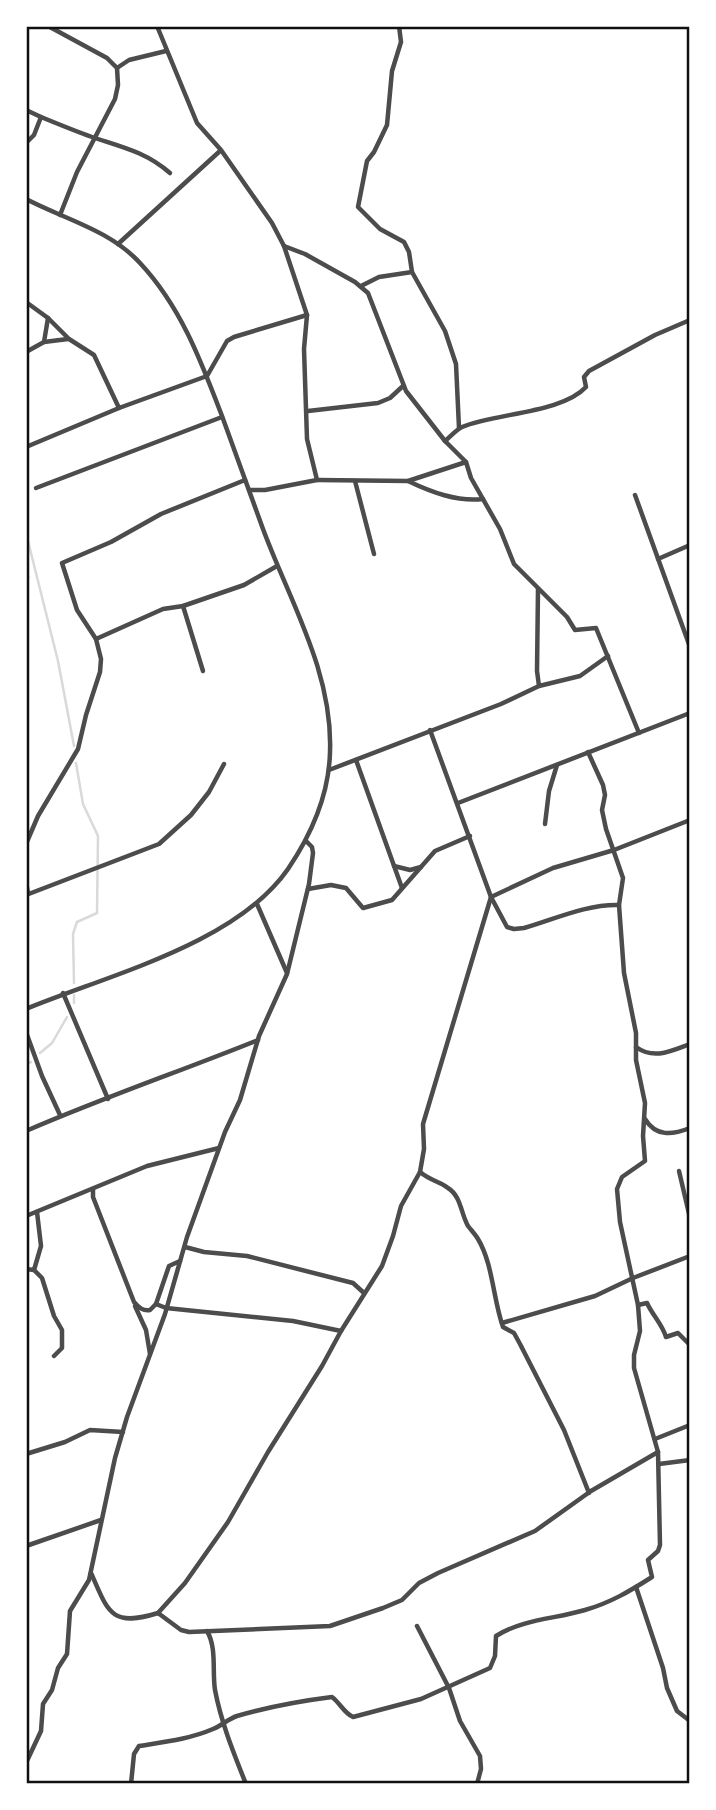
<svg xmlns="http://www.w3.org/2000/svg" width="716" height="1810" viewBox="0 0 716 1810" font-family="'DejaVu Sans',sans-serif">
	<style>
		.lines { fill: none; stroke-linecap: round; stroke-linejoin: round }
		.stream { stroke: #d9d9d9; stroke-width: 2.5 }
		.minor { stroke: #4c4c4c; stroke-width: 4.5 }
		.neatline { fill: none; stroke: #111; stroke-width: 2.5 }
	</style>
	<rect width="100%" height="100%" fill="#fff"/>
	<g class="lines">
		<g class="stream">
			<path d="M26,533l32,128 16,85"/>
			<path d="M74,983l-1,-49 4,-12 20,-9 1,-77 -15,-32 -7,-41"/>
			<path d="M74,995v8"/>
			<path d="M40,1053l12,-10 15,-26"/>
			<path d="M26,1064l5,-2"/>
		</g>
		<g class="minor">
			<path d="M48,26l59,32 10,10 1,17 -3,14 -38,73 -17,43"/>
			<path d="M157,26l40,97 24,27 51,73 12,23 23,69 -3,34 3,90 10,41 -52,10h-16"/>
			<path d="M399,26l2,16 -9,29 -5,54 -13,27 -7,9 -9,46 22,22 24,13 5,10 3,20"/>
			<path d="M117,68l12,-8 37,-9"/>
			<path d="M26,110l15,7"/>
			<path d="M26,143l8,-8 7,-18c17,7 34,14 51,20 30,10 54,15 78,36"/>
			<path d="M26,199c38,20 84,31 114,64 41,44 61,98 82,153 14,38 27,75 41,113 27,73 70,143 67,223 -1,42 -19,83 -42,117 -52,75 -180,106 -262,140"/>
			<path d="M118,244l102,-93"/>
			<path d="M284,246l21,8 50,28 13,11 38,98 39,50 21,21 5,16 29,51 14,35 53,53 8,13 21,-2 43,105"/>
			<path d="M361,286l18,-9 33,-5 33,59 11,33 3,64"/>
			<path d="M26,302l22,16 21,21 25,16 25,53 88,-32 20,-35 7,-4 73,-22"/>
			<path d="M44,342l4,-24"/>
			<path d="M26,352l18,-10 24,-3"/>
			<path d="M308,411l70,-8 12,-5 13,-12"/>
			<path d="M445,441c6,-5 11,-11 17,-14 34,-14 100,-14 124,-40l-2,-10 5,-6 66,-36 35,-15"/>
			<path d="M26,447l93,-39"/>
			<path d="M317,480l91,1 58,-19"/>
			<path d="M355,481l19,73"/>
			<path d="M408,481c23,11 49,21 75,18"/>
			<path d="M36,488l186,-71"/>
			<path d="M635,495l55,152"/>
			<path d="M658,559l32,-14"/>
			<path d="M26,577h1"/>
			<path d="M538,589l-1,82 2,15"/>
			<path d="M183,606l20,65"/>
			<path d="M96,639l67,-30 20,-3 61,-21 33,-19"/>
			<path d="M430,730l61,167 16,30 7,2 10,-1c31,-9 63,-24 95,-23"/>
			<path d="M356,760l46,128"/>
			<path d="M329,770l172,-66 38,-18 41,-10 28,-20"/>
			<path d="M458,803l232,-90"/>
			<path d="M545,824l4,-33 8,-26"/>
			<path d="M26,844l12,-28 40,-67 8,-34 14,-43 1,-13 -5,-20 -19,-29 -15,-47 49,-21 50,-28 84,-34"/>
			<path d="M394,866l16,4 11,-3"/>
			<path d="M26,881l2,13"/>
			<path d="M308,889l23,-4 15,3 17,20 29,-8 43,-49 35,-15"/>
			<path d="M26,895l133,-51 32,-29 18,-23 15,-28"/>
			<path d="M257,904l30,69"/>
			<path d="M63,993l45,106"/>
			<path d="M26,1032l16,44 18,39"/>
			<path d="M636,1047c18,13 35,4 54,-3"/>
			<path d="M645,1119c11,18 27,16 45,9"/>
			<path d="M26,1131c76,-33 155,-60 232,-91"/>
			<path d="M679,1171l11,47"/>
			<path d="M93,1189v8l41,105c5,6 9,9 16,8l6,-6 10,4 127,13 48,10"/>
			<path d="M26,1216l121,-50 72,-18"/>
			<path d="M185,1247l19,5 43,4 106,27 11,10"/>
			<path d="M26,1269l8,1 7,-24 -4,-34"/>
			<path d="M34,1270l8,8 12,38 8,14v18l-8,8"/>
			<path d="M156,1304l13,-38 11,-5"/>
			<path d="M638,1305l9,-2c6,13 15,21 19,34l12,-4 12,12"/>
			<path d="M135,1306l11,24 4,24"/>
			<path d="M502,1323l93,-27 38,-18 57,-22"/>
			<path d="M655,1439l35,-14"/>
			<path d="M26,1454l39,-12 25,-12 33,2"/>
			<path d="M659,1464l31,-4"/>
			<path d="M589,1493l-25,-63 -44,-86 -6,-11 -11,-6c-10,-28 -10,-63 -25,-88 -3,-5 -7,-9 -10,-13 -7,-12 -7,-30 -20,-38 -9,-7 -17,-7 -28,-16l4,-23 -1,-25 68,-227 62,-29 61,-18 76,-30"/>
			<path d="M26,1546l75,-26"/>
			<path d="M91,1573c17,38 19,55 67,40l23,17 8,2 141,-6 53,-18 19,-8 17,-17 19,-10 97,-42 56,-40 67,-39"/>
			<path d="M636,1587l27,81 4,20 10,23 13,10"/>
			<path d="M158,1613l27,-30 43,-61 40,-70 54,-86 19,-35 41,-65 11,-30 8,-30 19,-34"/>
			<path d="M417,1626l32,62 11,33 20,35 1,13 -4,15"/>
			<path d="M207,1631c10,17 5,40 8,59 6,32 19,64 31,94"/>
			<path d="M26,1763l15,-32 2,-27 9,-14 6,-22 9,-14 3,-43 19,-31 26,-122 12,-41 38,-103 22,-77 38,-105 15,-32 19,-64 28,-62 22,-90 4,-31 -1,-6 -6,-6"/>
			<path d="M131,1784l3,-30 5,-8c25,-4 51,-7 74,-17 8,-3 15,-10 24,-13 31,-9 63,-15 95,-19 8,6 12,16 21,20l68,-18 69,-31 5,-12 1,-20c27,-17 59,-17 89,-26 25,-7 45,-19 67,-33l-4,-17 10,-9 2,-6 -2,-93 -24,-84v-13l6,-24 -2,-26 -18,-83 -3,-33 5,-12 23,-16 -2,-25 2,-33 -9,-43v-27l-12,-60 -5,-68 4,-27 -17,-49 -4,-19 3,-15 -2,-10 -15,-33"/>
		</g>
	</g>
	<rect width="716" height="1810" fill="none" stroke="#ffffff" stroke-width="56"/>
	<rect x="28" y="28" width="660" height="1754" class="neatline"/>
</svg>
